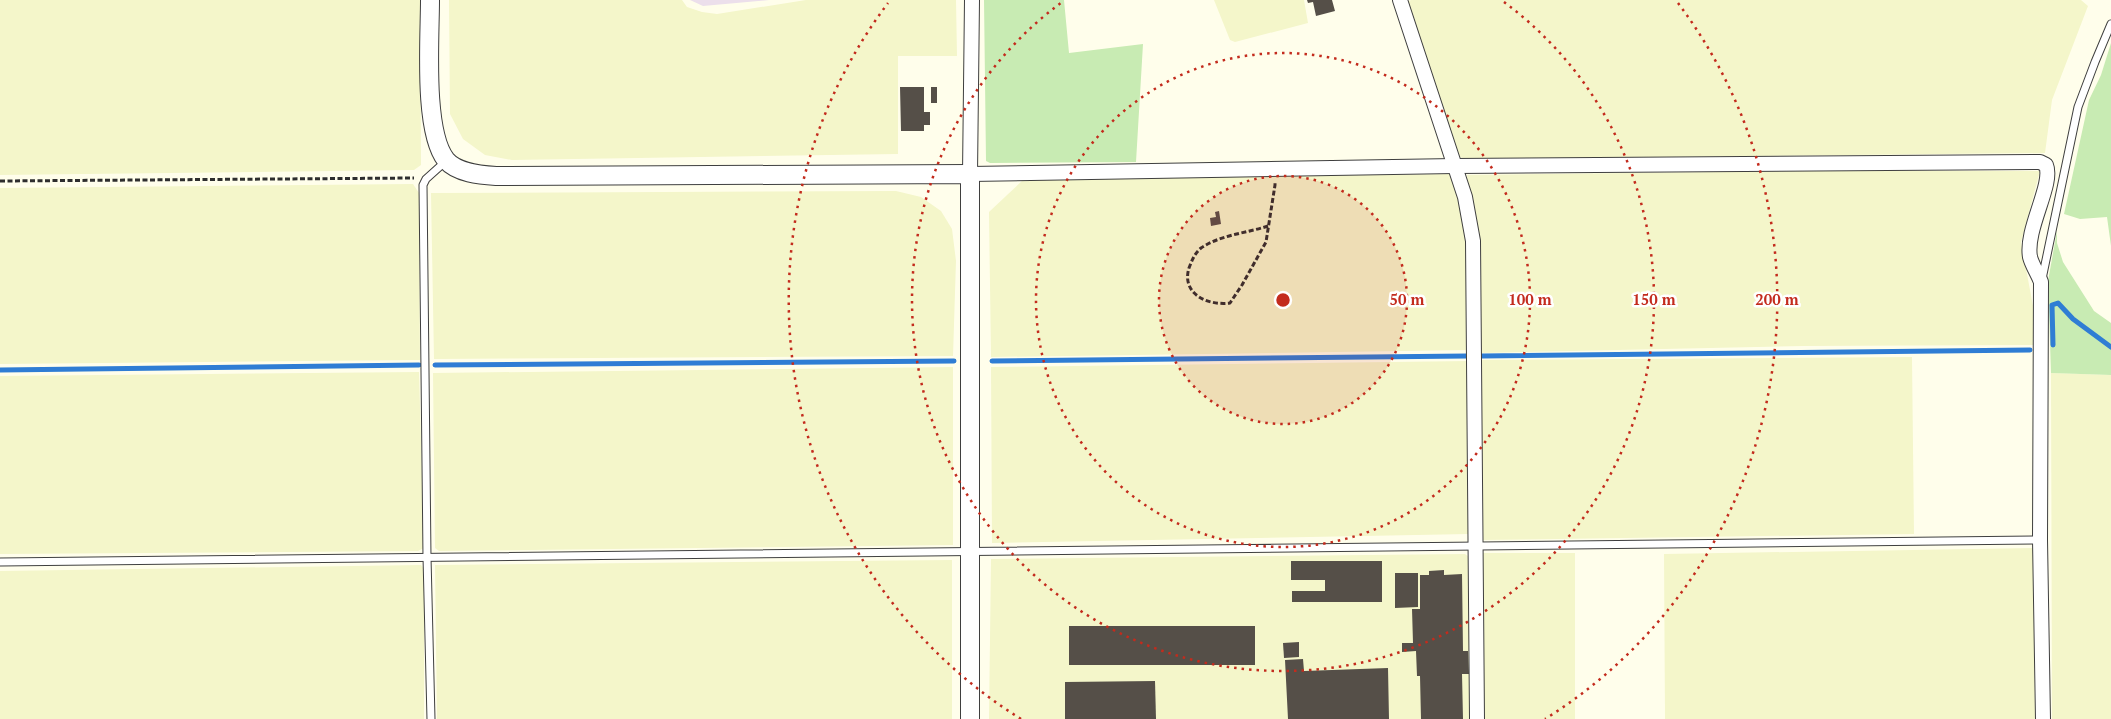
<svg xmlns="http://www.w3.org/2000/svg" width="2111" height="719" viewBox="0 0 2111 719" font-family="'PT Serif',serif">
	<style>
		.industrial { fill: #ecdfeb }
		.farmland { fill: #f4f6ca }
		.green { fill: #c8ebb3 }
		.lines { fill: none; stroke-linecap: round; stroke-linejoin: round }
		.stream { stroke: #2f7dd4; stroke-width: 5 }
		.building { fill: #554f48 }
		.service-casing { stroke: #3f3f3f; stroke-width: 9 }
		.minor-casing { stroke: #3f3f3f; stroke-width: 16 }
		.tertiary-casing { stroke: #3f3f3f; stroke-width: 20 }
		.path { stroke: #2e2e2e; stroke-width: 3; stroke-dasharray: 5 2.5; stroke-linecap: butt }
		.service { stroke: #fff; stroke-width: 7 }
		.minor { stroke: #fff; stroke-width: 14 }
		.tertiary { stroke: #fff; stroke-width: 18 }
		.ring { fill: none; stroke: #c32b1d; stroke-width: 2.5; stroke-dasharray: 2.5 5 }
		.centre { fill: #c32b1d; stroke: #fff; stroke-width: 2.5 }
		.ring-label { font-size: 15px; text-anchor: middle; font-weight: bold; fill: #c32b1d; stroke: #fff; stroke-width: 5; stroke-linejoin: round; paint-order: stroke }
	</style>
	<rect width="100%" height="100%" fill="#fffeeb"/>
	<path class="industrial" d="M690,0h79l-66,6z"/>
	<g class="farmland">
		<path d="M0,0h420l1,165 -7,5 -414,5z"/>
		<path d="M449,0h233l5,7 15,5 15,2 89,-14h150l1,56h-59v98l-386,6 -27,-5 -22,-16 -13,-25z"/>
		<path d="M1214,0h90l4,23 -73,19 -5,-2z"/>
		<path d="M1411,0h670l7,6 -36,94 -7,53 -579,6 -9,-3 -50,-154z"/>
		<path d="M1803,171h237l-19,71 12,64v39l-229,1 -325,7 -12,-178z"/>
		<path d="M1452,174l9,26 8,47 -1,103 -477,7 -2,-145 35,-33z"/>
		<path d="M413,184l6,9 1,167 -420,4v-176z"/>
		<path d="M896,191l25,6 20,14 11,18 4,32 -3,95 -519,3 -3,-166z"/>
		<path d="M1912,357l2,177 -433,6 -2,-180z"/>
		<path d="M1470,361l-1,173 -477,9 -1,-176z"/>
		<path d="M953,367v178l-514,6 -4,-3 -2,-175z"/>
		<path d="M419,372l5,176 -6,3 -418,3v-178z"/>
		<path d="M2051,373l60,2v344h-59z"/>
		<path d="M2033,548l2,171h-370l-1,-165z"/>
		<path d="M1481,553h94v166h-92z"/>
		<path d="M1465,554l4,3 3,162h-483l2,-160z"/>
		<path d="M952,560v159h-515l-2,-154z"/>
		<path d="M421,565l3,4v150h-424v-148z"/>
	</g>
	<g class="green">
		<path d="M984,0h80l5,53 74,-9 -7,118 -146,1 -4,-2z"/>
		<path d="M2111,43v203l-4,-29 -27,2 -16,-5 25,-114 12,-25z"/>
		<path d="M2057,231v12l6,19 31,49 17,12v52l-60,-2 -3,-92z"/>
	</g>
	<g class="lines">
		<g class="stream">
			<path d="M2053,345l-1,-40 6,-2 15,16 38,28"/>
			<path d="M1482,356l548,-6"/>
			<path d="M992,361l475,-5"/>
			<path d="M435,365l519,-4"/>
			<path d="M0,370l419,-5"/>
		</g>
	</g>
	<g class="building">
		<path d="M1307,0h25l3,11 -19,5 -3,-14 -5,1z"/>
		<path d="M900,87h24v25h6v13h-6v6h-23z"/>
		<rect x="931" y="87" width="6" height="16"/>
		<path d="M1219,211l2,13 -10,2 -1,-8 6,-1 -1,-5z"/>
		<path d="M1291,561h91v41h-90v-11h33v-11h-34z"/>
		<path d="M1444,570v5l18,-1 1,77h5l1,23h-7l1,45h-42l-1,-43h-3l-1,-25 -14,1v-9h11l-1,-34h8v-34h9v-4z"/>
		<path d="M1395,573h23v34l-23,1z"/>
		<rect x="1069" y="626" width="186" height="39"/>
		<path d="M1299,642v15l-15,1 -1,-15z"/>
		<path d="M1303,659l1,12 84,-3 1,51h-101l-3,-59z"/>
		<path d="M1155,681l1,38h-91v-37z"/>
	</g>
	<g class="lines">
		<g class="service-casing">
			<g id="service">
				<path d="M2042,279l36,-172 17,-45 16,-38"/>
				<path d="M0,562l2040,-22"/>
				<path d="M431,719l-4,-162 -4,-372 3,-6 20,-18"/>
			</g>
		</g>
		<g class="minor-casing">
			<g id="minor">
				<path d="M972,0l-2,174 485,-8 585,-4 6,3c8,19 -21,64 -16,92 2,8 8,17 11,25l-1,258 3,179"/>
				<path d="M1400,0l65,197 8,44 4,478"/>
			</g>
		</g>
		<g class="tertiary-casing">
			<path id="tertiary" d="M430,0c0,38 -7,131 16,160 11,13 34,15 50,16l474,-2v545"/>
		</g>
		<g class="path">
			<path d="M0,181l414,-3"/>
			<path d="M1268,226c-21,7 -48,9 -67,22 -6,5 -9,12 -12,20 -8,26 19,38 41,35l12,-18 24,-43 9,-57v-3"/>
		</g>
		<use href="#service" class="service"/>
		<use href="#minor" class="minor"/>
		<use href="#tertiary" class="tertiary"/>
	</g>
	<circle cx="1283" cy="300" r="124" fill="#c32b1d" fill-opacity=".12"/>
	<g class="ring">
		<circle cx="1283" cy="300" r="124"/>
		<circle cx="1283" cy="300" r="247"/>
		<path d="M1504 2A371 371 0 1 1 1062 2"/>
		<path d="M1021 719A494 494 0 0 1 888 3M1678 3A494 494 0 0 1 1545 719"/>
	</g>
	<circle cx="1283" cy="300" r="8" class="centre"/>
	<g class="ring-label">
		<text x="1407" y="305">50 m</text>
		<text x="1530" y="305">100 m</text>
		<text x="1654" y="305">150 m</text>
		<text x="1777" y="305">200 m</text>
	</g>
</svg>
